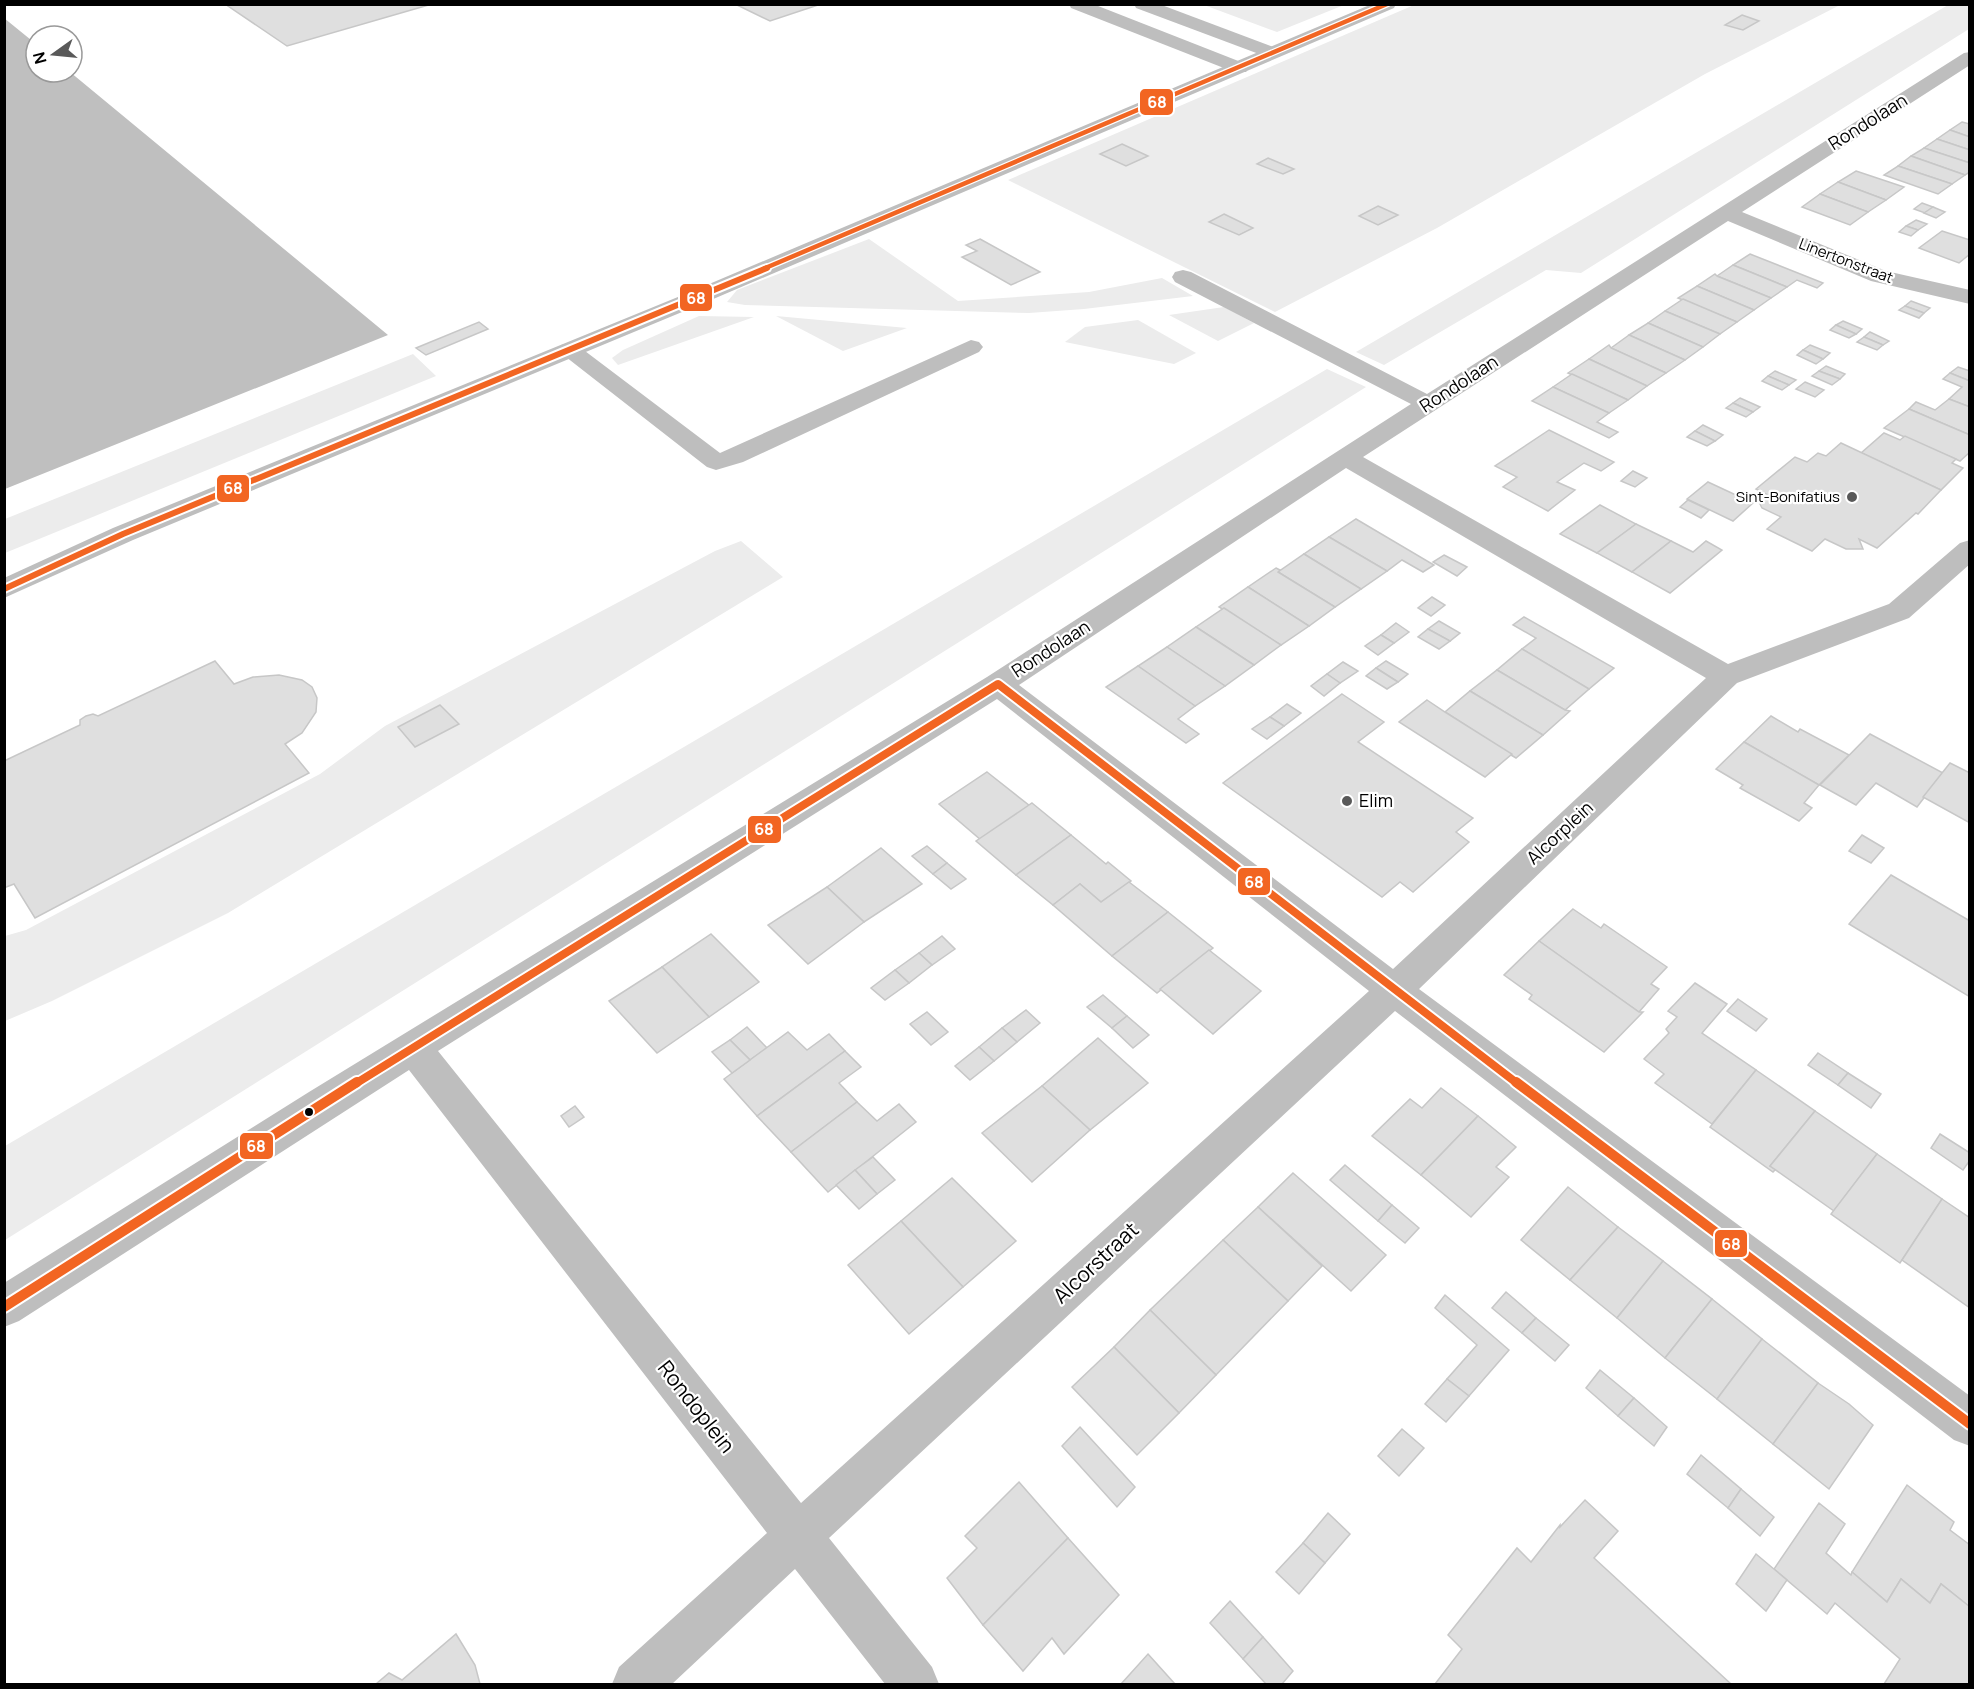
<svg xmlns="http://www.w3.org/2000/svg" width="1974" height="1689" viewBox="0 0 1974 1689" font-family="Manrope,sans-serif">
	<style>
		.green { fill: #ececec }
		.water { fill: #bfbfbf }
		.building { fill: #dfdfdf; stroke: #c7c7c7; stroke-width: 1.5 }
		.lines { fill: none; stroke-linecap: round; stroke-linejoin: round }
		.lane { fill: #bebebe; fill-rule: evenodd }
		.street { fill: #bebebe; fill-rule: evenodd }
		.bus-1-far3-casing { stroke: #fff; stroke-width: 7 }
		.bus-1-far2-casing { stroke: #fff; stroke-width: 10 }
		.bus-1-far1-casing { stroke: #fff; stroke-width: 12 }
		.bus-1-casing { stroke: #fff; stroke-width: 14 }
		.bus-1-far3 { stroke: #f26522; stroke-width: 4.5 }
		.bus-1-far2 { stroke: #f26522; stroke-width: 6 }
		.bus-1-far1 { stroke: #f26522; stroke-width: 8 }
		.bus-1 { stroke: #f26522; stroke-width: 10 }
		.poi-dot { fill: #595959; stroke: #fff; stroke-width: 2 }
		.bus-dot { fill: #000; stroke: #fff; stroke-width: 2 }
		.labels { text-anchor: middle; stroke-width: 4.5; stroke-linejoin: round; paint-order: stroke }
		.far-street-label { font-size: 15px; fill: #000; stroke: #fff }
		.far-poi-label { font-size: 15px; fill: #000; stroke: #fff; text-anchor: end }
		.street-label { font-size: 18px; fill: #000; stroke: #fff }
		.poi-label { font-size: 18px; fill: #000; stroke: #fff; text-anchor: start }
		.near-street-label { font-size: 21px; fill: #000; stroke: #fff }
		.line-badge { stroke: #fff; stroke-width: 2 }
		.badge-label { font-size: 16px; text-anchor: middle; font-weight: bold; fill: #fff }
	</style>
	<rect width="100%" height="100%" fill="#fff"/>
	<g class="green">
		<path d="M1204,5v-1l140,1 -67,27z"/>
		<path d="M1414,5h426l-135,69 -268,154 -162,84 -267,-132z"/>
		<path d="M1948,5h21v24l-388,244 -35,-3 -162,95 -28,-13z"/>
		<path d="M869,239l89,62 131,-9 73,-14 31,18 -109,13 -55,4 -284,-8 -18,-3 10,-12z"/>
		<path d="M1224,307l30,16 -36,18 -49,-26z"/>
		<path d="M699,316l55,1 -136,48 -6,-7 11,-8z"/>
		<path d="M776,316l131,12 -64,23z"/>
		<path d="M1138,320l58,33 -22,11 -109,-22 20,-15z"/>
		<path d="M413,354l23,22 -431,177v-34z"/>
		<path d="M1327,369l39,18 -1361,853v-94z"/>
		<path d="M741,541l42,36 -555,336 -176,88 -47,20v-85l21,-6 294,-156 65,-48 330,-175z"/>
	</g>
	<path class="water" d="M4,18l32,26v28h34l318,263 -383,154z"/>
	<g class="building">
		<path d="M225,4h207l-145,42z"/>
		<path d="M735,4h86l-51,17z"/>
		<path d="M1742,15l17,6 -16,9 -18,-5z"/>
		<path d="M1962,122l8,2v13l-20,-7z"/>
		<path d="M1950,130l20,7v13l-33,-11z"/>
		<path d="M1937,139l33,11v13l-46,-15z"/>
		<path d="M1122,144l26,12 -22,10 -26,-12z"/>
		<path d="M1924,148l46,15v9l-5,3 -54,-19z"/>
		<path d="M1911,156l54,19 -13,9 -54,-18z"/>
		<path d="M1268,158l26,11 -11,5 -26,-10z"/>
		<path d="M1898,166l54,18 -14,10 -54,-19z"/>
		<path d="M1856,171l48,16 -18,13 -48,-18z"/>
		<path d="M1838,182l48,18 -18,12 -48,-18z"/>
		<path d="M1820,194l48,18 -18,13 -48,-18z"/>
		<path d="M1922,203l11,4 -8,6 -11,-4z"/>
		<path d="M1378,206l20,9 -20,10 -19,-9z"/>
		<path d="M1933,207l12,5 -9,6 -12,-5z"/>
		<path d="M1224,214l29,14 -14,7 -30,-13z"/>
		<path d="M1916,220l11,4 -9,6 -12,-4z"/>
		<path d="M1906,226l12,4 -7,6 -12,-4z"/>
		<path d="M1942,231l28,9v14l-11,9 -40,-15z"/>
		<path d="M980,239l60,33 -29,13 -49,-28 15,-6 -11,-6z"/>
		<path d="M1750,254l73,29 -6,5 -20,-8 -10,7 -54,-22z"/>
		<path d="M1733,265l54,22 -16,11 -54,-22z"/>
		<path d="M1715,274l2,2 54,22 -17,12 -57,-24z"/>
		<path d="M1697,286l57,24 -17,12 -59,-24z"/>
		<path d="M1683,299l54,23 -17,12 -55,-23z"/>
		<path d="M1911,301l19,7 -6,5 -19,-7z"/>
		<path d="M1905,306l19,7 -5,5 -20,-8z"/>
		<path d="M1665,311l55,23 -17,13 -55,-24z"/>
		<path d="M1843,321l19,8 -6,5 -20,-9z"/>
		<path d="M479,322l9,7 -62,26 -10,-7z"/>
		<path d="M1648,323l55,24 -18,13 -56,-25z"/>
		<path d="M1836,325l20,9 -7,4 -19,-8z"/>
		<path d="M1870,332l19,9 -6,4 -19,-8z"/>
		<path d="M1629,335l56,25 -19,13 -55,-25z"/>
		<path d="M1864,337l19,8 -6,5 -20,-8z"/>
		<path d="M1609,345l2,3 55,25 -19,13 -58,-27z"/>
		<path d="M1810,345l20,8 -7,6 -20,-9z"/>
		<path d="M1803,350l20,9 -7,5 -19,-9z"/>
		<path d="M1589,359l58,27 -19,14 -60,-27z"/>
		<path d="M1826,366l19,8 -5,5 -21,-8z"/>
		<path d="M1958,367l12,4v10l-20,-8z"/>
		<path d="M1775,371l21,9 -7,5 -21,-9z"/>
		<path d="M1819,371l21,8 -8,6 -20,-9z"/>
		<path d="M1950,373l20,8v26l-21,-8 13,-12 -19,-8z"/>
		<path d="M1572,374l56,26 -19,13 -56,-26z"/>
		<path d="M1768,376l21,9 -7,5 -20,-9z"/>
		<path d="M1805,382l19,8 -9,7 -19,-8z"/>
		<path d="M1553,387l56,26 -12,9 21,10 -9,6 -77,-37z"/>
		<path d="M1740,398l20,9 -7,5 -20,-9z"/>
		<path d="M1949,399l21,8v28l-61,-26 7,-7 19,8z"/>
		<path d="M1733,403l20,9 -7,5 -20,-9z"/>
		<path d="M1909,409l61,26v17l-10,9 -76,-33z"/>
		<path d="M1703,425l20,10 -8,6 -20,-10z"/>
		<path d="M1549,430l65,32 -13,9 -17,-8 -27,19 18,8 -27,21 -45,-24 14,-10 -22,-11z"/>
		<path d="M1695,431l20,10 -8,5 -20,-9z"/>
		<path d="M1884,433l16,7 5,-4 51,23 -4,4 11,5 -22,22 -80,-37z"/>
		<path d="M1841,443l100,47 -23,24 -2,-1 -39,35 -18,-9 4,10h-17l-21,-10 -13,12 -45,-22 14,-12 -19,-9 -5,-10 15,-1 -16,-8 39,-32 12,5 11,-9 8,3z"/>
		<path d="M1633,471l14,7 -12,9 -14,-6z"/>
		<path d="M1708,482l45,21 -20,18 -46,-22z"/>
		<path d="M1688,500l21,10 -8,8 -21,-11z"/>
		<path d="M1600,505l36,19 -39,29 -37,-19z"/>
		<path d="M1356,519l78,46 -11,7 -21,-12 -15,11 -58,-34z"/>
		<path d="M1636,524l35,17 -39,31 -35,-19z"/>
		<path d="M1329,537l58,34 -26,18 -57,-35z"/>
		<path d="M1671,541l22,11 13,-11 16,9 -52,43 -38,-21z"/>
		<path d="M1304,554l57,35 -26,18 -57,-35z"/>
		<path d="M1444,555l23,12 -10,9 -24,-14z"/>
		<path d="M1276,568l4,2 -2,2 57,35 -26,19 -61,-39z"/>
		<path d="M1248,587l61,39 -28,19 -62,-38z"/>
		<path d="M1432,597l13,8 -14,11 -13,-8z"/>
		<path d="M1224,608l57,37 -27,20 -58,-38z"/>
		<path d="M1524,617l90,51 -25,21 -67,-40 14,-11 -23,-13z"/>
		<path d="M1439,621l21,12 -10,8 -22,-12z"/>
		<path d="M1396,623l13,9 -15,11 -13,-8z"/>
		<path d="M1196,627l58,38 -29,21 -58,-39z"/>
		<path d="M1428,629l22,12 -11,8 -21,-12z"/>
		<path d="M1381,635l13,8 -16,12 -13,-9z"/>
		<path d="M1167,647l58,39 -30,20 -57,-40z"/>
		<path d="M1522,649l67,40 -24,21 -68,-40z"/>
		<path d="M215,661l19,23 19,-7 26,-2 23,5 10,7 5,11 -1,14 -14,21 -17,11 24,29 -274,145 -21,-34 -10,4v-127l76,-36v-5l6,-4 7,-2 5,2z"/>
		<path d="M1386,661l22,13 -10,8 -22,-14z"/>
		<path d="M1343,662l15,9 -18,12 -13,-9z"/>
		<path d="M1138,666l57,40 -17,13 21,15 -13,9 -80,-56z"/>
		<path d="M1376,668l22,14 -11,7 -21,-13z"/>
		<path d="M1497,670l68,40 5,1 -27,24 -73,-44z"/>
		<path d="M1327,674l13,9 -16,13 -13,-10z"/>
		<path d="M1470,691l73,44 -27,23 -5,-3 -66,-43z"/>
		<path d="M1342,694l42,28 -26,20 115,76 -17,14 13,10 -56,50 -13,-10 -18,15 -159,-114z"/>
		<path d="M1427,700l18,12 67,42 -27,23 -86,-55z"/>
		<path d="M1287,704l14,9 -17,13 -14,-9z"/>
		<path d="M440,705l19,19 -44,23 -17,-20z"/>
		<path d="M1771,716l27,16 2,-3 49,26 -30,30 -75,-43z"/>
		<path d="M1270,717l14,9 -17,13 -15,-10z"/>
		<path d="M1870,734l73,39 -26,34 -41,-24 -20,22 -36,-20z"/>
		<path d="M1744,742l75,43 -15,18 8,5 -13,13 -59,-33 3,-3 -27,-16z"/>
		<path d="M1950,763l20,10v50l-47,-26z"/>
		<path d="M987,772l43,34 -49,34 -42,-36z"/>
		<path d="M1032,803l39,32 -55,40 -40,-34z"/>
		<path d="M1071,835l35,29 2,-2 23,19 -30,21 -21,-18 -27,21 -37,-30z"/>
		<path d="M1862,835l22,13 -13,15 -22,-12z"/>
		<path d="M927,846l20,17 -14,11 -21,-18z"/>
		<path d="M881,848l41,36 -58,38 -37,-35z"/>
		<path d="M947,863l19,16 -15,10 -18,-15z"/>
		<path d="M1891,875l79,46v76l-121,-73z"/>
		<path d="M1129,882l39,30 -56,44 -59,-51 27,-21 21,18z"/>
		<path d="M827,887l37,35 -56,42 -40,-39z"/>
		<path d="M1573,909l28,19 3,-4 63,43 -16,17 8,5 -20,23 -100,-71z"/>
		<path d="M1168,912l45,36 -56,45 -45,-37z"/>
		<path d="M711,934l48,48 -50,35 -47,-50z"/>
		<path d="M942,936l13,13 -23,16 -13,-12z"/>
		<path d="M1539,941l100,71h4l-39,40 -75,-53 3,-4 -28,-20z"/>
		<path d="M1209,950l52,41 -48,43 -53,-45z"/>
		<path d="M919,953l13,12 -23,18 -14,-13z"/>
		<path d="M662,967l47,50 -52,36 -48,-52z"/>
		<path d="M895,970l14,13 -24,17 -14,-12z"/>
		<path d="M1695,983l32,21 -25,29 54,37 -44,54 -57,-41 9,-9 -20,-15 25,-26 -3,-4 11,-12 -9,-6z"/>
		<path d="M1103,995l24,21 -15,12 -25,-21z"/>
		<path d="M1738,999l29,20 -11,12 -29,-20z"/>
		<path d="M1026,1010l14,13 -23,19 -15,-14z"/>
		<path d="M927,1012l21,20 -17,13 -21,-21z"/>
		<path d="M1127,1016l22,19 -16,13 -21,-20z"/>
		<path d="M747,1027l20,21 -17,12 -20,-20z"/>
		<path d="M1002,1028l15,14 -23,19 -15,-14z"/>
		<path d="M788,1032l19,18 22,-16 16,17 -88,65 -33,-37z"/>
		<path d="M1098,1038l50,45 -58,47 -48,-44z"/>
		<path d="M730,1040l20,20 -18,13 -20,-21z"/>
		<path d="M979,1047l15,14 -24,19 -15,-14z"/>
		<path d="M845,1051l16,16 -22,16 18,19 -66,50 -34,-36z"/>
		<path d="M1818,1053l30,20 -10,12 -30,-20z"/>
		<path d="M1756,1070l59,41 -45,55 6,3 -3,3 -63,-45z"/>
		<path d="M1848,1073l33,21 -10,14 -33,-23z"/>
		<path d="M1042,1086l48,44 -58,52 -50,-49z"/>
		<path d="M1441,1088l37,28 -57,59 -49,-39 38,-37 12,9z"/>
		<path d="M857,1102l20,19 22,-17 17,18 -88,70 -37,-40z"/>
		<path d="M575,1106l9,11 -15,10 -8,-11z"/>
		<path d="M1815,1111l62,43 -43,57 -64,-45z"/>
		<path d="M1478,1116l38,31 -20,20 13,10 -38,40 -50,-42z"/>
		<path d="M1940,1134l30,19v7l-7,10 -32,-22z"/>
		<path d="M1877,1154l65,45 -42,64 -69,-49z"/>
		<path d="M873,1157l22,23 -18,14 -22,-24z"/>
		<path d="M1345,1165l47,40 -14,16 -48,-41z"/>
		<path d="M855,1170l22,24 -18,15 -23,-24z"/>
		<path d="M1293,1173l93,82 -35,36 -93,-84z"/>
		<path d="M952,1178l64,63 -53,46 -62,-66z"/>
		<path d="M1568,1187l50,40 -48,53 -49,-40z"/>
		<path d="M1942,1199l28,19v90l-68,-48z"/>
		<path d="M1392,1205l27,23 -14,15 -27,-22z"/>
		<path d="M1258,1207l64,59 -34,35 -65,-61z"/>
		<path d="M901,1221l62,66 -54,47 -61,-69z"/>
		<path d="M1618,1227l45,34 -46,57 -47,-38z"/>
		<path d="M1223,1240l65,61 -72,74 -66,-65z"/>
		<path d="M1663,1261l49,38 -47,59 -48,-40z"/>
		<path d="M1506,1292l30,26 -14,15 -30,-25z"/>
		<path d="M1445,1295l64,55 -40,46 -22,-17 30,-34 -42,-37z"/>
		<path d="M1712,1299l50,40 -45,60 -52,-41z"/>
		<path d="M1150,1310l66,65 -37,38 -65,-66z"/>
		<path d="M1536,1318l33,27 -14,16 -33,-28z"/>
		<path d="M1762,1339l56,44 -45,61 -56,-45z"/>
		<path d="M1114,1347l65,66 -42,42 -65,-68z"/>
		<path d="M1600,1370l34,28 -16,18 -32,-28z"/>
		<path d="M1447,1379l22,17 -23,26 -21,-18z"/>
		<path d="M1818,1383l31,21 24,21 -44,64 -56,-45z"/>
		<path d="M1634,1398l33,29 -13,19 -36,-30z"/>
		<path d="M1080,1427l55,60 -18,20 -55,-61z"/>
		<path d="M1402,1429l22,19 -25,28 -21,-20z"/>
		<path d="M1701,1455l40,34 -13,19 -41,-34z"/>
		<path d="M1019,1482l49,56 -85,87 -36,-47 30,-30 -12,-12z"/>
		<path d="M1907,1485l47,37 -4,8 20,15v62l-29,-23 -11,19 -29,-24 -14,23 -35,-30z"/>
		<path d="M1741,1489l33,28 -14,19 -32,-28z"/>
		<path d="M1585,1500l33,31 -24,27 137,126h-296l27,-35 -14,-14 69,-87 14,14 29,-37v2z"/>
		<path d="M1819,1503l26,21 -19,29 25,22 1,-3 35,30 14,-23 29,24 11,-19 29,23v77h-86l16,-25 -65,-56 -8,11 -53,-45z"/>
		<path d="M1328,1513l22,21 -25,29 -22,-20z"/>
		<path d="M1068,1538l51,57 -55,59 -12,-16 -29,33 -40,-46z"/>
		<path d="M1303,1543l22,20 -26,31 -23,-22z"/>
		<path d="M1756,1554l31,26 -21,31 -30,-27z"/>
		<path d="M1230,1601l33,36 -20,22 -33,-36z"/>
		<path d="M456,1634l19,31 5,19h-104l13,-11 13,7z"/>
		<path d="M1263,1637l30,34 -11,13h-16l-23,-25z"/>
		<path d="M1148,1654l27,30h-54z"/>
	</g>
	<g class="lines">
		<g class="lane">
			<path d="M1069,4h24l153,60 3,4 -3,4h-12l-163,-64z"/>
			<path d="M1134,4h25l120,45 3,4 -3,4h-12l-131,-49z"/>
			<path d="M971,340l8,2 4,5 -4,5 -236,110 -27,8 -9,-3 -150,-117 4,-5 8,-2 8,2 143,108z"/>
		</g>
		<g class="street">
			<path d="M1372,4h24l-2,4 -683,292 -578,240 -129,58v-20l109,-50 582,-238z"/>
			<path d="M1970,52v13l-228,147 144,59 84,19v14l-99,-23 -143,-60 -365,236 365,207 161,-60 71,-61 10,-3v24l-61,54 -172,65 -318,306 551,407v50l-16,-6 -559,-429 -566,527 103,129 7,17h-54l-90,-115 -123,115h-60l7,-17 148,-134 -358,-463 -390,251 -15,6v-44l305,-191 678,-415 424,-273 -236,-122 -3,-5 3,-5 8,-2 8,2 236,122 537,-341zM1346,468l360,210 -313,291 -374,-284zM997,699l372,292 -568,512 -363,-452z"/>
		</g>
		<g class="bus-1-far3-casing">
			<path id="bus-1-far3" d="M763,269l624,-265"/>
		</g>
		<g class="bus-1-far2-casing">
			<path id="bus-1-far2" d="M4,589l119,-55 644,-266"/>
		</g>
		<g class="bus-1-far1-casing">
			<path id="bus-1-far1" d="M355,1084l643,-400 520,400"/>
		</g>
		<g class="bus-1-casing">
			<g id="bus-1">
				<path d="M1516,1082l454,342"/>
				<path d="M4,1307l353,-225"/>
			</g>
		</g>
		<use href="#bus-1-far3" class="bus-1-far3"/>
		<use href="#bus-1-far2" class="bus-1-far2"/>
		<use href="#bus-1-far1" class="bus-1-far1"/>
		<use href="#bus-1" class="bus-1"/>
	</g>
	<g class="poi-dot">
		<circle cx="1852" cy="497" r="6"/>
		<circle cx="1347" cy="801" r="6"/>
	</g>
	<circle class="bus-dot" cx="309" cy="1112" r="5"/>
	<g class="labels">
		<g class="far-street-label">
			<text transform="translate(1846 261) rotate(21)" y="5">Linertonstraat</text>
		</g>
		<g class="far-poi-label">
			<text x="1840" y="502">Sint-Bonifatius</text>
		</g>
		<g class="street-label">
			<text transform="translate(1868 122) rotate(-32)" y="6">Rondolaan</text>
			<text transform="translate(1459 384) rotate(-33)" y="6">Rondolaan</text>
			<text transform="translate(1051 649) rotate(-33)" y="6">Rondolaan</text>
			<text transform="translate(1560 833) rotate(-43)" y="6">Alcorplein</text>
		</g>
		<g class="poi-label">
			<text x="1359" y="807">Elim</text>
		</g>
		<g class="near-street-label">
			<text transform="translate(1096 1263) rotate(-43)" y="7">Alcorstraat</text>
			<text transform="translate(696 1407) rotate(52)" y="7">Rondoplein</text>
		</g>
	</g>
	<g class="line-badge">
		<rect x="1139" y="88" width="35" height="28" rx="6" fill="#f26522"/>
		<rect x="679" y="283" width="34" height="29" rx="6" fill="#f26522"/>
		<rect x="216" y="474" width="34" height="29" rx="6" fill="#f26522"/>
		<rect x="747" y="815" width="35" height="29" rx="6" fill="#f26522"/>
		<rect x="1237" y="867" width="34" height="29" rx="6" fill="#f26522"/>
		<rect x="239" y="1132" width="35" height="28" rx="6" fill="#f26522"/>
		<rect x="1714" y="1229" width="34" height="29" rx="6" fill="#f26522"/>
	</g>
	<g class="badge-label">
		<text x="1157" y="108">68</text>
		<text x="696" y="304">68</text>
		<text x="233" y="494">68</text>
		<text x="764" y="835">68</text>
		<text x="1254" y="888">68</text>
		<text x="256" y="1152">68</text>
		<text x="1731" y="1250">68</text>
	</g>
	<rect width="1974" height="1689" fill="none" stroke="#000000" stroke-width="12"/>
	<g transform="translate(54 54) rotate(255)"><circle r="28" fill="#ffffff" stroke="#999999" stroke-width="1.5"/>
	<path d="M0-4.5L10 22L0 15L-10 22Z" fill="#595959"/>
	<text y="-9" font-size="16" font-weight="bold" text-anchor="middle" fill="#000000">N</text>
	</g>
</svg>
